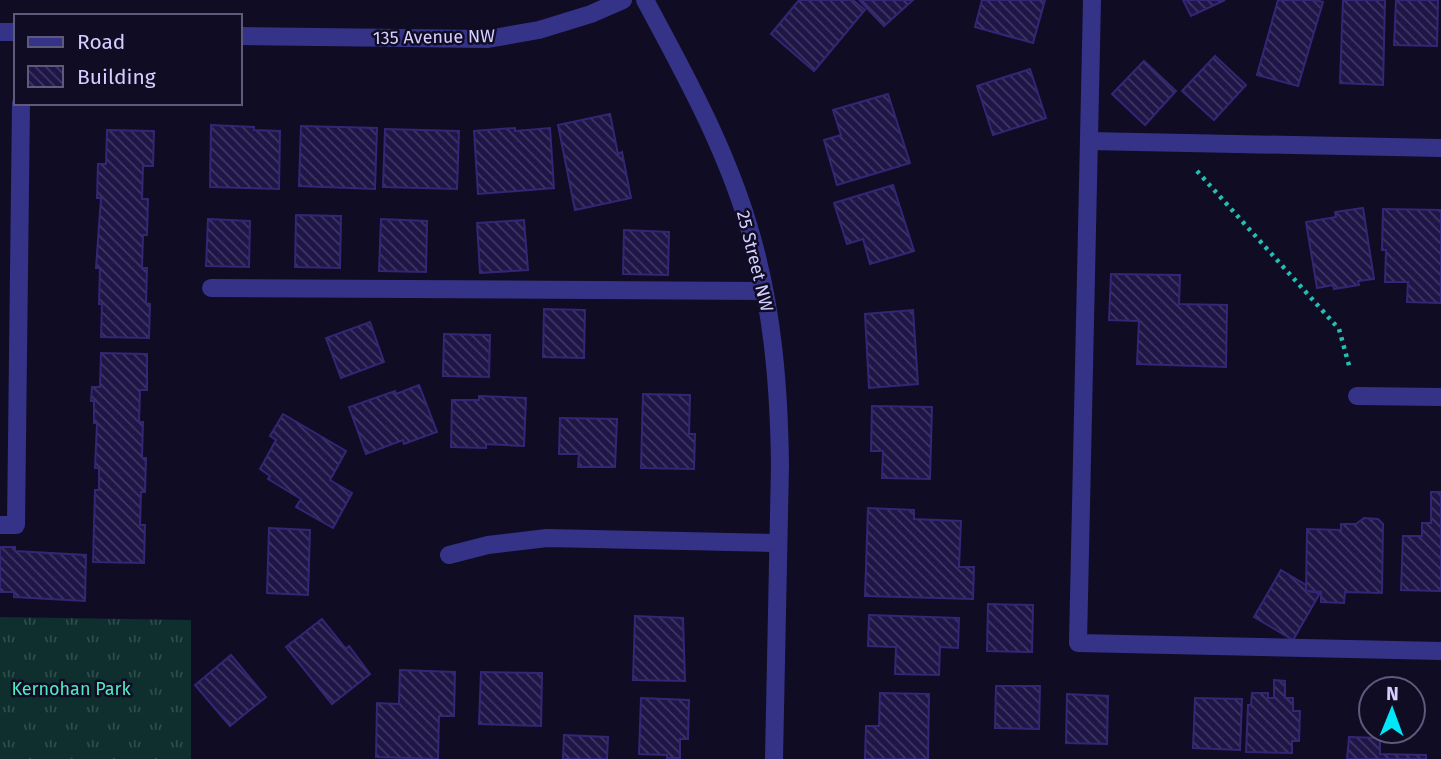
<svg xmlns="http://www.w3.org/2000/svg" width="1441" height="759" viewBox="0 0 1441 759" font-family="'Fira Sans',sans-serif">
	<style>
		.grass { fill: url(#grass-tufts) }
		.building { fill: url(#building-back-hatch); stroke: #342675; stroke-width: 2 }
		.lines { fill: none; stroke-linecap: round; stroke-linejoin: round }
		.path { stroke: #23bfb2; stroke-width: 4.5; stroke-dasharray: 3.5 5; stroke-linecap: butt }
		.minor { stroke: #343387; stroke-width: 18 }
		.labels { text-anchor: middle; stroke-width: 5; stroke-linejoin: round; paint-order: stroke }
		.street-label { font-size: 18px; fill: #d4cfff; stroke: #100c24 }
		.park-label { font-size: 18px; fill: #50eac0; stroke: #100c24 }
	</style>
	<defs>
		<pattern id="grass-tufts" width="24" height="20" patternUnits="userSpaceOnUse" patternTransform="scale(1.75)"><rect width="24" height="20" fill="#0e2f2d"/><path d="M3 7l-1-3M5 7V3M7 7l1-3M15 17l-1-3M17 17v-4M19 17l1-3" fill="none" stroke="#304c4c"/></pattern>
		<pattern id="building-back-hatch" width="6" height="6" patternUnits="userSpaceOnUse" patternTransform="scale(1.75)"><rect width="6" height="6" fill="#1f1647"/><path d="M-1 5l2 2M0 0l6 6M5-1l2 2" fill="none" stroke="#3f3763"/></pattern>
	</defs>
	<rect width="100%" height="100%" fill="#100c24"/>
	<path class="grass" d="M0,617l191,3v139h-191z"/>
	<g class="building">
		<path d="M799,0h54l12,10 -51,61 -43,-37z"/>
		<path d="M859,0h54l-29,26z"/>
		<path d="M982,0h63l-12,43 -58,-16z"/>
		<path d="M1183,0h42l-34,16z"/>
		<path d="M1278,0h37l8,2 -25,84 -41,-11z"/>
		<path d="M1343,0h42l-2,85 -43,-2z"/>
		<path d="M1396,0h42l-1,46 -43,-1z"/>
		<path d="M1215,56l31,29 -32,35 -32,-29z"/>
		<path d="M1144,61l32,30 -31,34 -33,-31z"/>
		<path d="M1030,69l16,49 -53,17 -16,-49z"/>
		<path d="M888,94l22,69 -73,22 -13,-45 17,-5 -8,-25z"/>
		<path d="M610,114l8,40 4,-2 9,46 -56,12 -17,-85z"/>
		<path d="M211,125l43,2v3l26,1 -1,58 -69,-2z"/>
		<path d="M301,126l76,2 -2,61 -76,-3z"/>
		<path d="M515,128v3l35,-3 4,60 -76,6 -4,-63z"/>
		<path d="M385,129l74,2 -2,58 -74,-2z"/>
		<path d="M107,130l47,1 -1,35h-10l-1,33h6l-1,36h-4l-1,33h5l-1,35 4,1 -1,34 -48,-1 1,-33h-3l1,-36h-4l5,-70h-4l1,-34h8z"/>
		<path d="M893,185l21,66 -44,13 -7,-25 -16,5 -13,-41z"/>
		<path d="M1363,208l11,71 -16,2 1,4 -25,4 -1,-4 -16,3 -11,-66 30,-5 -1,-5z"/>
		<path d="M1383,209l58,1v93l-34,-1 1,-20h-23l1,-32h-4z"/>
		<path d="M296,215l45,1 -1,52 -45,-1z"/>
		<path d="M208,219l42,2 -1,46 -43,-1z"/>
		<path d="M381,219l46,2 -1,51 -47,-1z"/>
		<path d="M524,220l4,50 -48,3 -3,-50z"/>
		<path d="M624,230l45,2 -1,43 -45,-1z"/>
		<path d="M1111,274l69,1 -1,29 48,1 -1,62 -89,-3 2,-43 -30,-1z"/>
		<path d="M544,309l41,1 -1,48 -41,-1z"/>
		<path d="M913,310l5,74 -49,4 -4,-74z"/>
		<path d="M370,322l14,40 -43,16 -15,-40z"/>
		<path d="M444,334l46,1 -1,42 -46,-1z"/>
		<path d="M101,353l46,1v36h-7l-1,32h4l-1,36h4l-1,34h-4l-1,33h5l-1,38 -51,-1 2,-72h4v-22h-4l2,-45h-3v-22h-3l1,-14h8z"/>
		<path d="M419,385l18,47 -33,12 -1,-4 -37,14 -17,-47 46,-16 1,3z"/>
		<path d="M643,394l47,1 -1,39h6l-1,35 -53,-1z"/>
		<path d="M479,396l47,2 -2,48 -38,-2v4l-35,-1 1,-47h27z"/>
		<path d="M872,406l60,1 -2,72 -48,-1 1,-27h-12z"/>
		<path d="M283,414l63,37 -16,29 22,13 -19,35 -37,-21 5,-8 -33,-20 2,-3 -10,-7 16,-29 -6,-4z"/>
		<path d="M560,418l57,1 -2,48h-37l1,-13h-20z"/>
		<path d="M1431,492h10v99l-40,-1 2,-54h19v-13h9z"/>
		<path d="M868,508l46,2v9l47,2 -2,46h15l-1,32 -108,-3z"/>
		<path d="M1364,518l14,1 5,5 -1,69 -37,-1 -1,11 -23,-1v-10l-15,-1 1,-62 34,1v-6h15z"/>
		<path d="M269,528l41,2 -2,65 -41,-2z"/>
		<path d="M0,547h15v4l71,4 -1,46 -71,-4v-5h-14z"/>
		<path d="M1281,570l25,15v6l14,2 -27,47 -39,-23z"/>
		<path d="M988,604l45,1 -1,47 -45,-1z"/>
		<path d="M869,615l90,3 -1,30 -18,-1 -1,28 -44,-1 1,-27 -28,-1z"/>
		<path d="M635,616l48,2 2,63 -52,-1z"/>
		<path d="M322,619l24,30 3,-3 21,28 -38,30 -46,-57z"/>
		<path d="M231,655l35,42 -36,29 -35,-41z"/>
		<path d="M400,670l55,2 -1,44h-15l-1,43 -62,-2 1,-54 22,1z"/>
		<path d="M481,672l61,1 -1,53 -62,-2z"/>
		<path d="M1274,680l11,1v17h8v13h7l-1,30h-7v12l-46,-1 2,-47h3l1,-12h16v5h6z"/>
		<path d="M996,686h44l-1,43 -44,-1z"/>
		<path d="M880,693l49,1 -1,65h-63l1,-33h13z"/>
		<path d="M1067,694l41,2 -1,48 -41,-1z"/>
		<path d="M641,698l48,2 -1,39h-8v19h-13v-3l-28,-1z"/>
		<path d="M1195,698l47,1 -2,51 -47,-2z"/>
		<path d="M564,735l44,2 -1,22h-44z"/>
		<path d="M1349,737l31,1v16l46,1v4h-79z"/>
	</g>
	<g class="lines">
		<path class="path" d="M1197,171l142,158 11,40"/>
		<g class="minor">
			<path d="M645,0c41,76 84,154 107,238 21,74 27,150 28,227l-6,294"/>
			<path d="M1092,0l-14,643 363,8"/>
			<path d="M0,32h16"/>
			<path d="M240,36l248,3 51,-9 52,-16 32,-14"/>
			<path d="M1089,141l352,7"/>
			<path d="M211,288l553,3"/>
			<path d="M1357,396l84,1"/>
			<path d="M0,525h16l5,-422"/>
			<path d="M449,555l39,-10 59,-7 231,5"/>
		</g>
	</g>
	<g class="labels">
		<g class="street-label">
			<text transform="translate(434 37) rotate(-1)" y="6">135 Avenue NW</text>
			<text transform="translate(755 261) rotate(76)" y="6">25 Street NW</text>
		</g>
		<g class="park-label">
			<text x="71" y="695">Kernohan Park</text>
		</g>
	</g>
	<rect x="14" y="14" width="228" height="91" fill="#100c24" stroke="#5e5a7c" stroke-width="2"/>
	<rect x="28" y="37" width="35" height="10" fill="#343387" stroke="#5e5a7c" stroke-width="2"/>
	<text x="77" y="49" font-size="21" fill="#d4cfff">Road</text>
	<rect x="28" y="66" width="35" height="21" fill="url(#building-back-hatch)" stroke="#5e5a7c" stroke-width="2"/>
	<text x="77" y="84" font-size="21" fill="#d4cfff">Building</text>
	<g transform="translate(1392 710) rotate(1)"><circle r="33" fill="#100c24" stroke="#5e5a7c" stroke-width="2"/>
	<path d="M0-5L12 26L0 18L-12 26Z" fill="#00e7fa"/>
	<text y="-10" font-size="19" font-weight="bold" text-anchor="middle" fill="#d4cfff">N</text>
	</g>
</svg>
